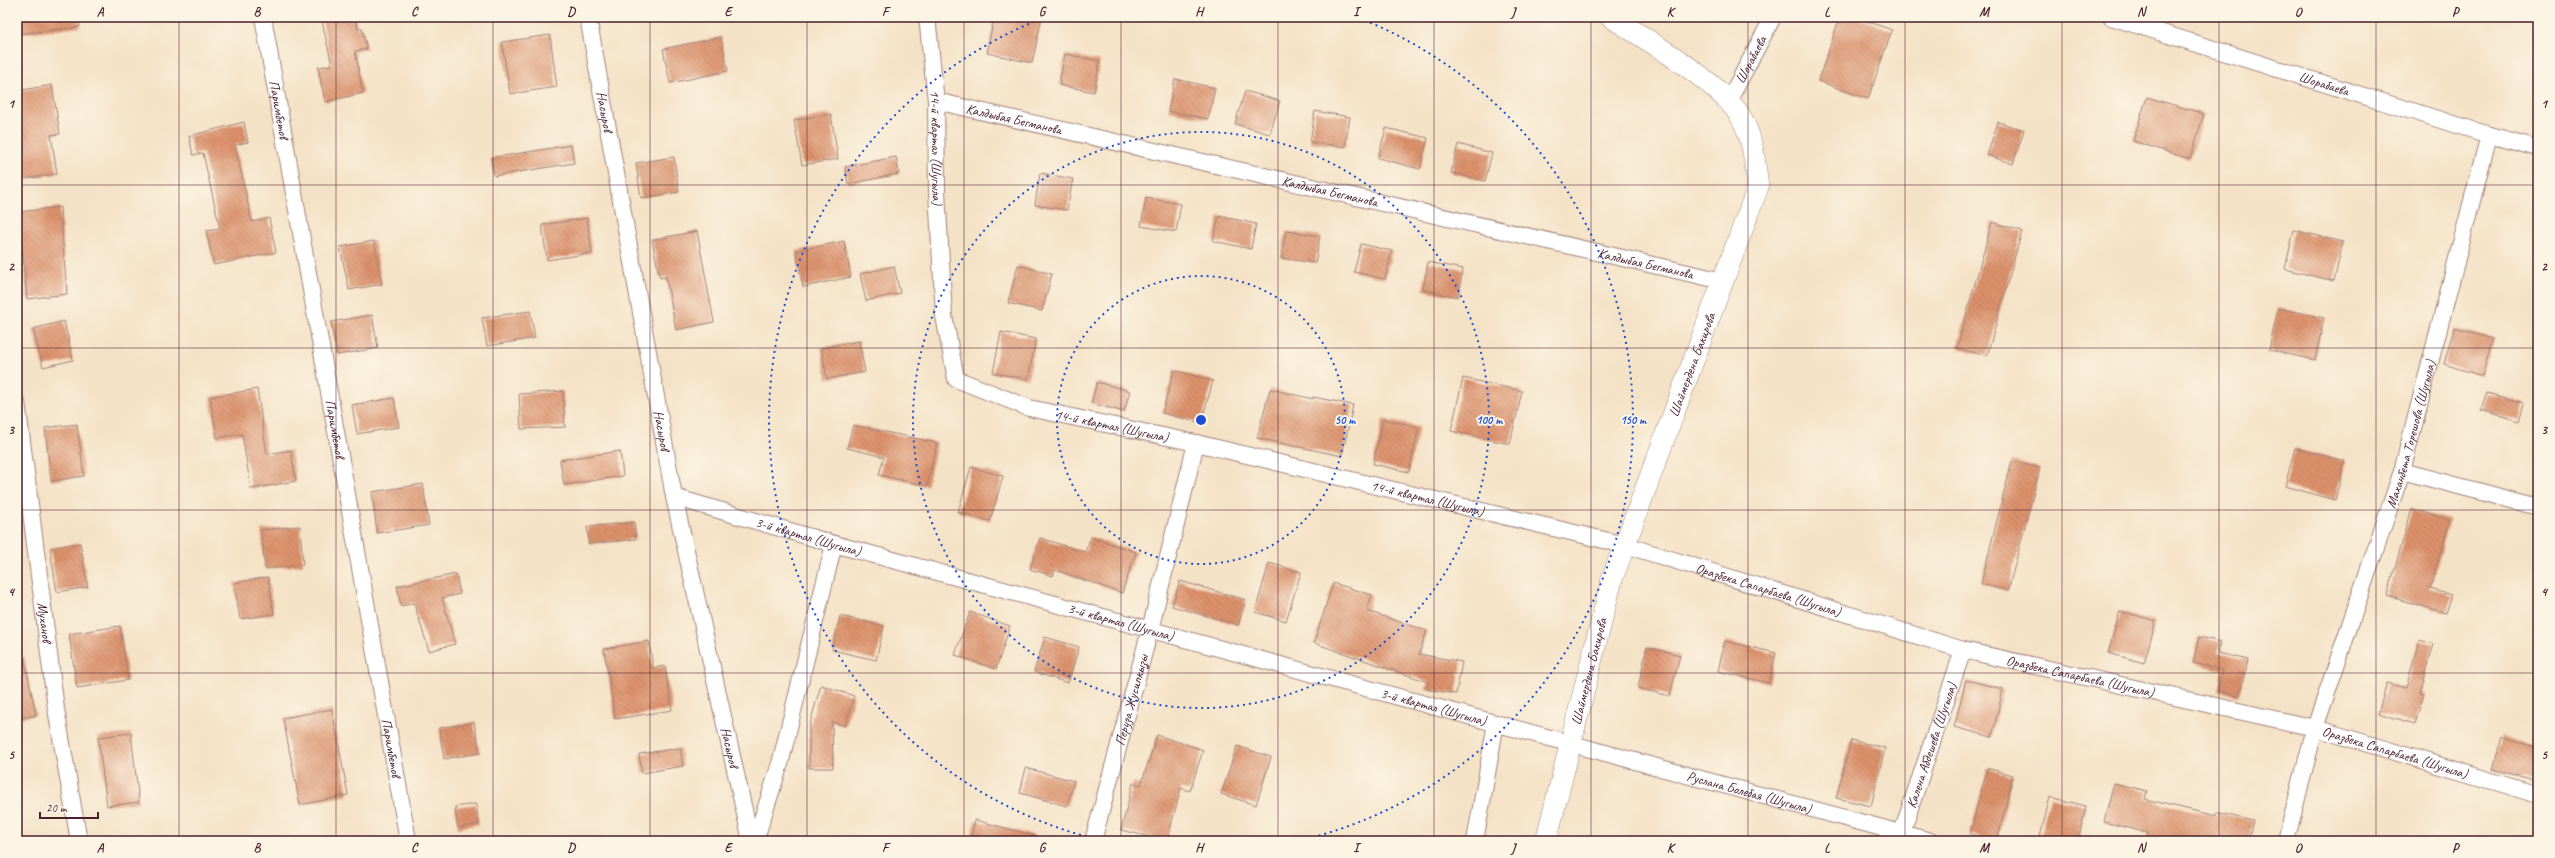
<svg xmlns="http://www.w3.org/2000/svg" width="2555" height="858" viewBox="0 0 2555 858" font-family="Caveat,sans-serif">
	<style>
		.building { fill: url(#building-back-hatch) }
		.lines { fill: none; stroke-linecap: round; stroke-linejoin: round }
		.minor-casing { stroke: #9f8078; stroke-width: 18 }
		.tertiary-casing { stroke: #9f8078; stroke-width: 22 }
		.minor { stroke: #fff; stroke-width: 16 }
		.tertiary { stroke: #fff; stroke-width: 21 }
		.grid { fill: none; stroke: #4a1f2b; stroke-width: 1; stroke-opacity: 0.55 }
		.ring { fill: none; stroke: #1d4ed8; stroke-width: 2; stroke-dasharray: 2 4 }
		.labels { text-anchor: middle; stroke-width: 4; stroke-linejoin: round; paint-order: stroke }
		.street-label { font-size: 14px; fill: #4a1f2b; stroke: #fcf5e5 }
		.centre { fill: #1d4ed8; stroke: #fcf5e5; stroke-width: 2 }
		.ring-label { font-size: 12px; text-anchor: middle; font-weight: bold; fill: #1d4ed8; stroke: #fcf5e5; stroke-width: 4; stroke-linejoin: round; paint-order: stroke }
		.neatline { fill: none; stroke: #4a1f2b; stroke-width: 1.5 }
		.grid-label { font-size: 13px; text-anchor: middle; font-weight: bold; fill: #4a1f2b }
	</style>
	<defs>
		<pattern id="building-back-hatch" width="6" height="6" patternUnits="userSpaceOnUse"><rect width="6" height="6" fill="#dd926c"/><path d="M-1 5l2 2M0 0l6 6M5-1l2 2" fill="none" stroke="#b57759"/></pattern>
	</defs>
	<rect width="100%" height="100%" fill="#fcf5e5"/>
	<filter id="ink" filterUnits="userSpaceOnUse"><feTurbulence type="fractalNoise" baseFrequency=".025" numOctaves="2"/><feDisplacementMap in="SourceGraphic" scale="8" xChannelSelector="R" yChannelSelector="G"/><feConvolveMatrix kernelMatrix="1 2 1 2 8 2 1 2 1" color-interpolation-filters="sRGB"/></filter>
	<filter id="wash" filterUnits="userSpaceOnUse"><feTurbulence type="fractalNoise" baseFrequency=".012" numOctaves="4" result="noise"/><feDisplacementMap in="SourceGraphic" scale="16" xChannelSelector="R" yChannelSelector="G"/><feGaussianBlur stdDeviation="0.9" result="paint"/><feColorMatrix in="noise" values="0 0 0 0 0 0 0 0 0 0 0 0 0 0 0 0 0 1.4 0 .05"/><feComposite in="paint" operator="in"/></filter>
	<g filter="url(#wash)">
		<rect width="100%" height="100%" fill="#f4e2c6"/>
		<g id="blocks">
			<g class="building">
				<path d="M17,17h62l1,10 -63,7z"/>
				<path d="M321,17h34l3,12 4,-1 5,21 -12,2 8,42 -38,9 -7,-35 14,-2z"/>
				<path d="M994,17h48l-10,46 -45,-10z"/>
				<path d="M1840,17h15l37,13 -24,69 -50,-18z"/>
				<path d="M550,35l7,52 -47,7 -8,-52z"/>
				<path d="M721,37l7,34 -58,12 -7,-34z"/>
				<path d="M1065,54l35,7 -6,31 -35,-7z"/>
				<path d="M1175,79l40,9 -7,31 -40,-8z"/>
				<path d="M52,85l8,49 -9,1 6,39 -40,6v-89z"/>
				<path d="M1245,91l35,10 -10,33 -35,-10z"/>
				<path d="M2147,97l57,17 -14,45 -57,-18z"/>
				<path d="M1315,111l35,6 -5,30 -35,-5z"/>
				<path d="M831,114l7,45 -36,6 -8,-45z"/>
				<path d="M244,122l4,20 -13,3 17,77 17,-4 7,34 -62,13 -8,-34 14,-2 -17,-76 -10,2 -4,-19z"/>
				<path d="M1998,122l26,8 -11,34 -26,-9z"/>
				<path d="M1386,128l42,10 -8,31 -42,-11z"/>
				<path d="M1458,144l34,9 -7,28 -34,-8z"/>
				<path d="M571,145l3,18 -80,13 -3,-18z"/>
				<path d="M674,157l5,35 -38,6 -5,-35z"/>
				<path d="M896,157l3,17 -51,10 -3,-17z"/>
				<path d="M1040,173l33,6 -6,31 -32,-5z"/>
				<path d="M1146,198l35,6 -5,28 -35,-6z"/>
				<path d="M60,207l7,87 -40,5 -8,-87z"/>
				<path d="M1219,216l37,8 -5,25 -38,-8z"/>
				<path d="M587,218l5,35 -45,7 -5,-35z"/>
				<path d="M1992,222l30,9 -35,125 -30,-8z"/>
				<path d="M2294,230l49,12 -9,39 -49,-12z"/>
				<path d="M697,231l17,91 -38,8 -10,-53 -6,1 -8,-38z"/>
				<path d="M1286,231l34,5 -5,27 -34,-5z"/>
				<path d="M374,241l8,43 -33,6 -9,-43z"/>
				<path d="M844,241l7,36 -48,10 -7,-36z"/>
				<path d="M1361,244l31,7 -7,28 -31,-7z"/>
				<path d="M1428,262l35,7 -5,28 -35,-7z"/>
				<path d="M1018,265l34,9 -10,37 -34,-8z"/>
				<path d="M894,266l6,27 -34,8 -6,-27z"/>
				<path d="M2278,308l46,10 -9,42 -46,-10z"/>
				<path d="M530,311l5,27 -48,8 -5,-28z"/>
				<path d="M372,315l6,33 -41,7 -6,-33z"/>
				<path d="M64,321l9,39 -30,7 -10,-38z"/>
				<path d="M2454,328l39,11 -11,37 -38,-12z"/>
				<path d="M1001,332l35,7 -8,40 -35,-6z"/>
				<path d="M859,341l6,31 -38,7 -6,-31z"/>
				<path d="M1174,370l39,11 -12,42 -39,-10z"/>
				<path d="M1463,378l59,13 -12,53 -59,-13z"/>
				<path d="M1097,382l33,9 -6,21 -33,-9z"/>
				<path d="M257,389l10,65 24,-4 5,31 -45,8 -9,-55 -25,4 -7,-41z"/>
				<path d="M1270,389l43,10v-2l40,8 -11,51 -85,-18z"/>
				<path d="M563,391l2,36 -44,2 -2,-35z"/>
				<path d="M2487,393l37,10 -5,18 -38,-11z"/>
				<path d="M394,398l5,29 -42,7 -5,-29z"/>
				<path d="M1383,419l36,8 -10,45 -36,-8z"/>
				<path d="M77,424l7,52 -33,5 -6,-53z"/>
				<path d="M853,425l84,18 -10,43 -48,-11 5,-18 -37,-9z"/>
				<path d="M2295,448l50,13 -10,39 -50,-14z"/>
				<path d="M620,451l3,25 -59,9 -4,-25z"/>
				<path d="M2012,461l28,7 -32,123 -27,-7z"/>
				<path d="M971,467l32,9 -13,45 -32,-9z"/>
				<path d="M423,484l6,41 -52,8 -5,-41z"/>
				<path d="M2412,509l38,11 -20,69 22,6 -6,18 -59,-17z"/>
				<path d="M634,522l2,17 -47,5 -2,-17z"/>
				<path d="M300,526l3,39 -38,4 -4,-39z"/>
				<path d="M1091,537l45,15 -14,41 -67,-23 -2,6 -23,-7 10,-31 45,14z"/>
				<path d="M80,543l8,44 -31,5 -7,-44z"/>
				<path d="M1269,563l32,9 -15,49 -31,-9z"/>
				<path d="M456,574l4,20 -18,4 13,46 -26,7 -15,-48 -13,3 -4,-20z"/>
				<path d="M268,577l6,37 -34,5 -6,-36z"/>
				<path d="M1180,581l66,19 -8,25 -66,-19z"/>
				<path d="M1333,583l39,12 -5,16 60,20 -8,23 43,8 -6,32 -30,-5 2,-7 -114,-39z"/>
				<path d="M2120,611l36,10 -12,42 -36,-10z"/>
				<path d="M970,612l40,14 -14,43 -41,-14z"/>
				<path d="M840,616l44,10 -8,34 -44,-10z"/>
				<path d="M120,626l8,54 -51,8 -8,-54z"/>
				<path d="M1045,637l34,10 -11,36 -34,-11z"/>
				<path d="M2199,637l22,5 -3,11 30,7 -9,36 -21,-5 4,-21 -29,-7z"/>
				<path d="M2419,640l15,4 -14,49 4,1 -9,30 -37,-11 9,-30 19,5z"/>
				<path d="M649,641l4,27 12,-2 7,44 -57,9 -11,-70z"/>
				<path d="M1725,641l51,12 -7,30 -51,-12z"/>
				<path d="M1647,647l33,8 -10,41 -32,-8z"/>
				<path d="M24,657l12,58 -19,4v-61z"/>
				<path d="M1966,680l37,9 -11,48 -38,-10z"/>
				<path d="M821,685l33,11 -9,30 -13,-4 1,46h-24v-41z"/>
				<path d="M332,709l16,86 -48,10 -17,-87z"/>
				<path d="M474,722l6,31 -36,6 -5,-31z"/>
				<path d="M131,733l8,69 -32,4 -9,-69z"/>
				<path d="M1157,735l46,15 -13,41 -9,-3 -14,53 -46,-11 12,-47 8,2z"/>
				<path d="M2502,737l36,10v17l-4,16 -41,-11z"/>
				<path d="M1851,740l34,8 -14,58 -35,-8z"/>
				<path d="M1237,746l34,11 -15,48 -35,-11z"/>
				<path d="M680,748l3,18 -41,7 -3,-19z"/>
				<path d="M1026,768l48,13 -7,25 -47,-13z"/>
				<path d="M1987,768l26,7 -16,66 -27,-7z"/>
				<path d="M2114,783l33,8 -2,8 71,17v-4l37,9 -5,20h-86l-15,-4 1,-4 -44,-11z"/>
				<path d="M2050,797l36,9 -8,35h-39z"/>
				<path d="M476,804l3,20 -21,4 -3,-21z"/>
				<path d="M975,820l61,16 -1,5h-65z"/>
			</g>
		</g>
	</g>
	<g filter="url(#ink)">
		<use href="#blocks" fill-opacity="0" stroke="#9f8078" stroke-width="1"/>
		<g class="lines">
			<g class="minor-casing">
				<g id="minor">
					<path id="s1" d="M263,17l145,824"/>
					<path id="s2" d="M588,17l86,480 77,344"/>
					<path id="s3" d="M927,17l9,84 1,90 7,125 12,63 73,29 167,35 429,102 338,105 352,78 223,67"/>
					<path id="s4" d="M2111,17l378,118 49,13"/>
					<path id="s5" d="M936,101l787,180"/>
					<path id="s6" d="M1728,102l45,-85"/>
					<path id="s7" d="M17,402l39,307 23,132"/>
					<path d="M2402,471l136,36"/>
					<path id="s8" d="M674,497l160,47 1096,297"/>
					<path d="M755,841l25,-77 54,-220"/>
					<path id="s9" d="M1093,841l57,-211 46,-187"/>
					<path d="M1475,841l21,-118"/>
					<path id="s10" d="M1899,841l64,-191"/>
					<path id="s11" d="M2286,841l29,-113 87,-257 87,-336"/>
				</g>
			</g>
			<g class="tertiary-casing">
				<g id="tertiary">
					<path id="s12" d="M1546,841l66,-262 146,-392c-3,-24 -5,-52 -19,-73 -23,-34 -92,-74 -128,-97"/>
				</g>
			</g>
			<use href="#minor" class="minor"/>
			<use href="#tertiary" class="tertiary"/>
		</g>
	</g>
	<path class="grid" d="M179,17v824M336,17v824M493,17v824M650,17v824M807,17v824M964,17v824M1121,17v824M1278,17v824M1434,17v824M1591,17v824M1748,17v824M1905,17v824M2062,17v824M2219,17v824M2376,17v824M17,185h2521M17,348h2521M17,510h2521M17,673h2521"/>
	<g class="ring">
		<circle cx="1201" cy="420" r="144"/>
		<circle cx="1201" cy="420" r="288"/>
		<path d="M1104 841A432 432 0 0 1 1043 18M1359 18A432 432 0 0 1 1298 841"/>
	</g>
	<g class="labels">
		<g class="street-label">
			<text dy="5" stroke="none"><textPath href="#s6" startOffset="48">Шорабаева</textPath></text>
			<text dy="5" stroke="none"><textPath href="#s4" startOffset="223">Шорабаева</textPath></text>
			<text dy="5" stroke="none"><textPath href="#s1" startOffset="94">Паримбетов</textPath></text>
			<text dy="5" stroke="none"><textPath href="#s2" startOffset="96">Насыров</textPath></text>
			<text dy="5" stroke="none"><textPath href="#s5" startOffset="80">Калдыбая Бегманова</textPath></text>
			<text dy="5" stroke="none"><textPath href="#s3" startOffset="131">14-й квартал (Шугыла)</textPath></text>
			<text dy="5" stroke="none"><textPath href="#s5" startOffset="404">Калдыбая Бегманова</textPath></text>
			<text dy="5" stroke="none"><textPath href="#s5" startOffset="728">Калдыбая Бегманова</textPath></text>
			<text dy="5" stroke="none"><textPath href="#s12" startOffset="499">Шаймердена Бакирова</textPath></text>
			<text dy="5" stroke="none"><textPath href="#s3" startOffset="527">14-й квартал (Шугыла)</textPath></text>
			<text dy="5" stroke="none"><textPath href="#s1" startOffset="418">Паримбетов</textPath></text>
			<text dy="5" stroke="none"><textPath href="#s2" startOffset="420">Насыров</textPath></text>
			<text dy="5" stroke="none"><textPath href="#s11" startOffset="426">Маханбета Торешова (Шугыла)</textPath></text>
			<text dy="5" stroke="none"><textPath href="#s3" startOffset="851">14-й квартал (Шугыла)</textPath></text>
			<text dy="5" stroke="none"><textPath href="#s8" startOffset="140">3-й квартал (Шугыла)</textPath></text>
			<text dy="5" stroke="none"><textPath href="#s3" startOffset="1204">Оразбека Сапарбаева (Шугыла)</textPath></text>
			<text dy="5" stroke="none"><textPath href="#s7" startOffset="222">Муханов</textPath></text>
			<text dy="5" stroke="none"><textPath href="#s8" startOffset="464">3-й квартал (Шугыла)</textPath></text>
			<text dy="5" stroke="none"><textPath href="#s12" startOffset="175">Шаймердена Бакирова</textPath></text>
			<text dy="5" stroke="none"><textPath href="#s3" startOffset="1528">Оразбека Сапарбаева (Шугыла)</textPath></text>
			<text dy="5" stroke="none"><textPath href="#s9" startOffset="146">Перуза Жусипкызы</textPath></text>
			<text dy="5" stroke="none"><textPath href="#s8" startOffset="788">3-й квартал (Шугыла)</textPath></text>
			<text dy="5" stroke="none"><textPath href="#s10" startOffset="101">Калена Абдешева (Шугыла)</textPath></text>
			<text dy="5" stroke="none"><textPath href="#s2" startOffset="744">Насыров</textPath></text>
			<text dy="5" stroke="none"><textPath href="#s1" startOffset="742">Паримбетов</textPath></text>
			<text dy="5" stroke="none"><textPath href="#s3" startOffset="1852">Оразбека Сапарбаева (Шугыла)</textPath></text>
			<text dy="5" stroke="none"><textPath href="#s8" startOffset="1115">Руслана Болебая (Шугыла)</textPath></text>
		</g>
	</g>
	<circle cx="1201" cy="420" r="6" class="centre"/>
	<g class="ring-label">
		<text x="1345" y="424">50 m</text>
		<text x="1489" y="424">100 m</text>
		<text x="1633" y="424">150 m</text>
	</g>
	<rect width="2555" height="858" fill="none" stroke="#fcf5e5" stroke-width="44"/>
	<path d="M40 812v6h58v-6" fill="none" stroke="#4a1f2b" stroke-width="2"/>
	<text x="46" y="812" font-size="12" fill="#4a1f2b" stroke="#fcf5e5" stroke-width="3" paint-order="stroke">20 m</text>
	<rect x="22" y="22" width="2511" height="814" class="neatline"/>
	<g class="grid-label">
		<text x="100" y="16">A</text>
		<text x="257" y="16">B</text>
		<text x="414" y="16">C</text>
		<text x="571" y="16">D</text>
		<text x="728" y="16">E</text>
		<text x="885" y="16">F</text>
		<text x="1042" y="16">G</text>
		<text x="1199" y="16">H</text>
		<text x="1356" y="16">I</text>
		<text x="1513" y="16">J</text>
		<text x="1670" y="16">K</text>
		<text x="1827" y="16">L</text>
		<text x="1984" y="16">M</text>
		<text x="2141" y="16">N</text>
		<text x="2298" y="16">O</text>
		<text x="2455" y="16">P</text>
		<text x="11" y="108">1</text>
		<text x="2544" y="108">1</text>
		<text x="11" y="271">2</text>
		<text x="2544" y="271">2</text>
		<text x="11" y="434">3</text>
		<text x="2544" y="434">3</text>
		<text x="11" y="596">4</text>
		<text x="2544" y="596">4</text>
		<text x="11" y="759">5</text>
		<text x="2544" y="759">5</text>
		<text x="100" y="852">A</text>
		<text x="257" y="852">B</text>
		<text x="414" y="852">C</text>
		<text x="571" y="852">D</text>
		<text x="728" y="852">E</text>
		<text x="885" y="852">F</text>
		<text x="1042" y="852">G</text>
		<text x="1199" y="852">H</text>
		<text x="1356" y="852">I</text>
		<text x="1513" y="852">J</text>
		<text x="1670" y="852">K</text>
		<text x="1827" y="852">L</text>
		<text x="1984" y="852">M</text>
		<text x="2141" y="852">N</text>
		<text x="2298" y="852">O</text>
		<text x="2455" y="852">P</text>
	</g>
</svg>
